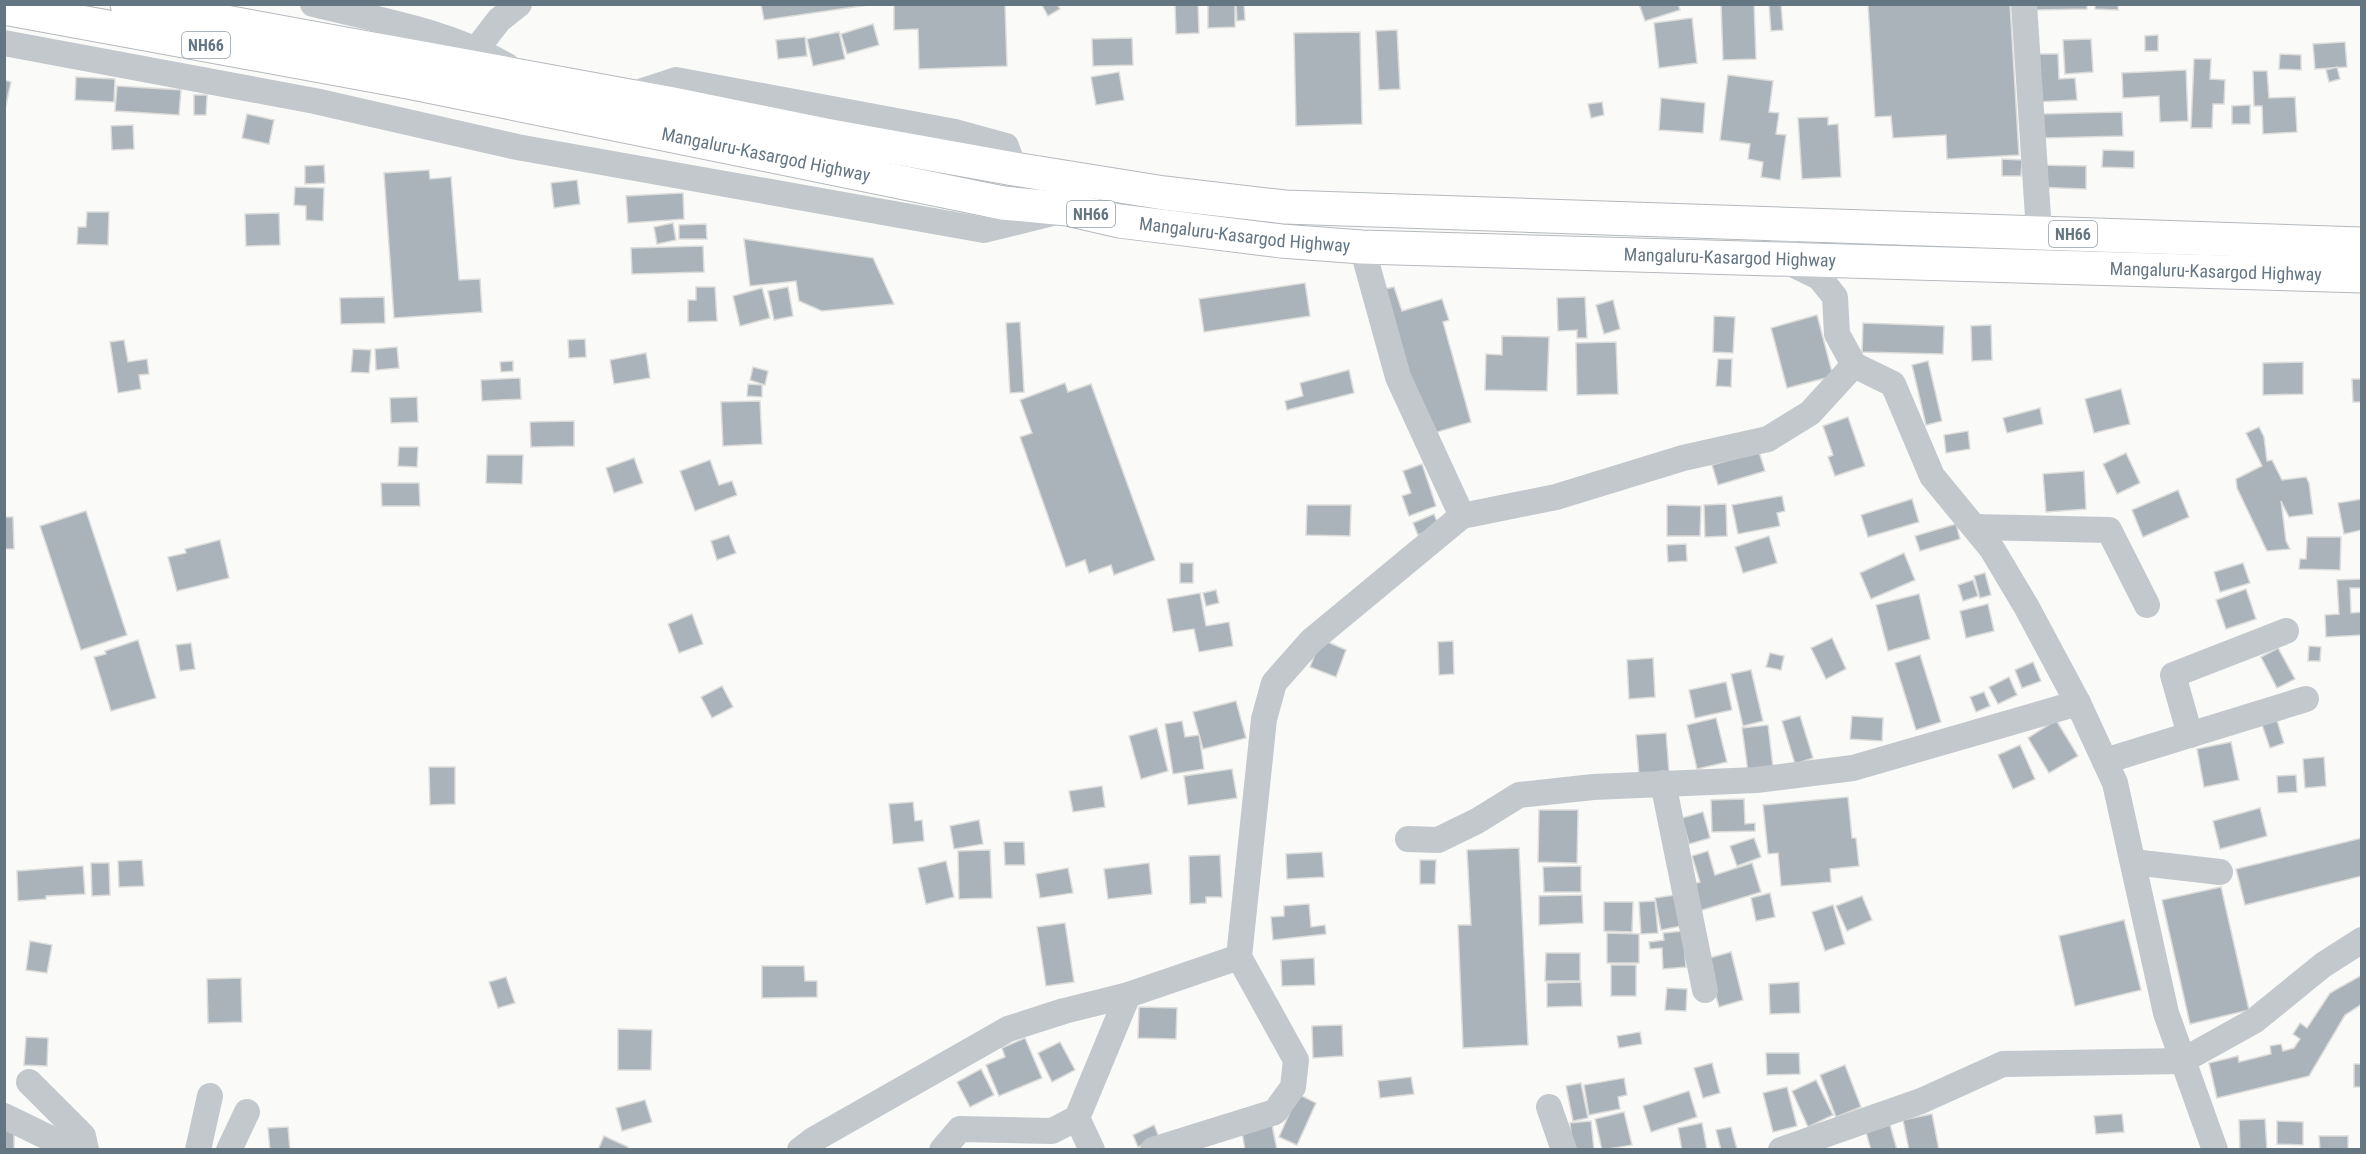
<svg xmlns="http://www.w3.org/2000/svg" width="2366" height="1154" viewBox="0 0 2366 1154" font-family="'Roboto Condensed',sans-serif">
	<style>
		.building { fill: #aab3b9; stroke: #dcdcda; stroke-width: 1.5 }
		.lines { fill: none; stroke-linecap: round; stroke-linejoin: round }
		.highway-casing { stroke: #b4b9bd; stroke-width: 35 }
		.minor { stroke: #c3c8cc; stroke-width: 26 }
		.highway { stroke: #fff; stroke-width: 33 }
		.labels { text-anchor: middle; stroke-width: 6; stroke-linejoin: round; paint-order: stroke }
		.shield { fill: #fff; stroke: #939fa8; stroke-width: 1.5 }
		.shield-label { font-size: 16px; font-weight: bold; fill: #657683 }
		.street-label { font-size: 18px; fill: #657683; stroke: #fff }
	</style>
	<rect width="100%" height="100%" fill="#fafaf8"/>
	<g class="building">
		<path d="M761,4h107v1l-104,15z"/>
		<path d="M894,4h111l2,62 -88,3 -1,-40 -24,1z"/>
		<path d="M1057,4l3,5 -12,7 -6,-11z"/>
		<path d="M1175,4h23l1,29 -23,1z"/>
		<path d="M1208,4h27v23l-27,1z"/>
		<path d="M1236,4h8l1,16 -8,1z"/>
		<path d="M1639,4h39l2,6 -35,11z"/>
		<path d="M1721,4h33l2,55 -33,1z"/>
		<path d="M1769,4h12l2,26 -12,1z"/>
		<path d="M1868,4h142l9,151 -72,4 -1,-24 -53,3 -2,-22 -16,1z"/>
		<path d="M2034,4h53v5l-53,1z"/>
		<path d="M2095,4h23v6l-23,-1z"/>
		<path d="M1692,18l5,45 -38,5 -5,-45z"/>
		<path d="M873,24l6,21 -32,9 -6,-20z"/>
		<path d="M1397,30l3,59 -21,1 -3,-59z"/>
		<path d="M839,32l6,27 -32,7 -6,-27z"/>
		<path d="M1360,32l2,92 -66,2 -2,-93z"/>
		<path d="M2158,35v16h-13v-15z"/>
		<path d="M805,37l2,19 -29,3 -2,-19z"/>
		<path d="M1132,38l1,27 -40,1 -1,-27z"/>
		<path d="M2091,39l2,33 -28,2 -2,-34z"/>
		<path d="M2345,42l2,25 -32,2 -2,-25z"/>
		<path d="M2033,54h25l1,25 16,-1 2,22 -41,2z"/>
		<path d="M2280,54l21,1v15l-22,-1z"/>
		<path d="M2194,59h17l-1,20 15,1 -1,24h-11l-1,24h-21z"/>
		<path d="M2337,67l3,12 -11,3 -3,-12z"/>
		<path d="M2186,70l2,51 -28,1 -1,-26 -36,2 -1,-25z"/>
		<path d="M2253,71h14l2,27 26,-1 2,35 -34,2 -1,-28h-8z"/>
		<path d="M1119,72l5,28 -28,5 -5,-28z"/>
		<path d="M1728,75l45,6 -4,31 10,1 -3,21 10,1 -6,45 -19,-3 2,-15 -15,-3 2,-15 -30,-4z"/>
		<path d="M76,77l39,2 -1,23 -39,-2z"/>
		<path d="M4,80l7,2 -7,32z"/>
		<path d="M117,86l64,4 -2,25 -64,-4z"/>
		<path d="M194,95h13l-1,20h-12z"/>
		<path d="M1661,98l44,5 -2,30 -44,-3z"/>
		<path d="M1602,102l2,13 -13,3 -3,-14z"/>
		<path d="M2250,105v19h-18v-18z"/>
		<path d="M2122,112l1,24 -80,2 -1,-24z"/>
		<path d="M247,114l27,6 -5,24 -27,-6z"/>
		<path d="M1828,117v8l10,-1 3,53 -39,2 -4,-61z"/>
		<path d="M133,125l1,24 -22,1 -1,-24z"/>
		<path d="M2103,150l31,1v17l-32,-1z"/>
		<path d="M2002,159l20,1 -1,16h-19z"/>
		<path d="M324,165l1,18 -20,1v-18z"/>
		<path d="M2035,165l51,1v23l-51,-2z"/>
		<path d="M429,170l1,9 21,-2 8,103 21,-1 2,33 -88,6 -10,-145z"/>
		<path d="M577,180l3,24 -26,4 -3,-25z"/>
		<path d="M295,187l29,1 -1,33 -17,-1v-14l-12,-1z"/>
		<path d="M683,193l1,26 -56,4 -2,-27z"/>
		<path d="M87,212h22l-1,33 -31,-1 1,-17h8z"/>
		<path d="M279,213l1,32 -34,1 -1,-32z"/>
		<path d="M673,223l3,17 -19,4 -3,-17z"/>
		<path d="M706,224l1,15h-28v-14z"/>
		<path d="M744,239l129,19 21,46 -72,7 -23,-10 -3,-20 -46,5z"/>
		<path d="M703,246l1,26 -72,2 -1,-26z"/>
		<path d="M1305,283l5,33 -106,16 -5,-33z"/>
		<path d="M696,287h19l2,34 -29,1v-22h8z"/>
		<path d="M788,287l5,29 -19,4 -6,-29z"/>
		<path d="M1394,287l8,24 40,-12 7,21 -6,2 28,100 -44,13 -42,-146z"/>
		<path d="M762,288l8,30 -30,8 -7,-30z"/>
		<path d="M384,297l1,26 -44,1 -1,-26z"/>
		<path d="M1585,297l2,41h-10v-8l-19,1 -1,-33z"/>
		<path d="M1613,300l7,29 -16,5 -8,-29z"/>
		<path d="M1817,315l16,61 -46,12 -16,-60z"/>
		<path d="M1714,316l21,1 -2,36 -20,-1z"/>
		<path d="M1020,322l4,70 -14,1 -4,-70z"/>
		<path d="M1863,323l81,3 -1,28 -81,-2z"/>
		<path d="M1991,325l1,35 -20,1 -1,-35z"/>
		<path d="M1502,336l47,1 -2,54 -62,-1 1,-36 16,1z"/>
		<path d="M585,339l1,18 -17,1 -1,-18z"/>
		<path d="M124,340l4,22 19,-3 2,15 -10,1 2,14 -23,4 -8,-51z"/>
		<path d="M1616,342l2,52 -41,1 -1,-52z"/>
		<path d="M397,347l2,21 -23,2 -1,-21z"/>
		<path d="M353,349l18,1 -2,23 -18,-1z"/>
		<path d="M646,353l4,25 -36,6 -4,-24z"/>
		<path d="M1718,359h14l-1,28 -15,-1z"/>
		<path d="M513,361v10l-12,1 -1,-10z"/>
		<path d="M1928,361l14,60 -16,4 -14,-60z"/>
		<path d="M2303,362v32l-40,1v-32z"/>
		<path d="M753,367l15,4 -3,14 -15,-5z"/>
		<path d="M1349,370l5,23 -67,17 -2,-9 18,-5 -3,-13z"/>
		<path d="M520,378l1,21 -39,2 -1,-21z"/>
		<path d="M2352,379h10v23h-9z"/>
		<path d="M1065,383l3,9 23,-8 64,176 -41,15 -3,-10 -22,8 -4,-13 -19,7 -46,-130 12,-4 -12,-33z"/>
		<path d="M748,384l14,1v12l-15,-1z"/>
		<path d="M2121,389l9,35 -36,9 -9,-34z"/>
		<path d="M417,397l1,25 -27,1 -1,-25z"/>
		<path d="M760,401l2,43 -39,2 -2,-44z"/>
		<path d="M2040,408l3,16 -36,9 -4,-15z"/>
		<path d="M1848,417l17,49 -30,10 -7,-19 5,-2 -10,-29z"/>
		<path d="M574,421v25l-43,1 -1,-25z"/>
		<path d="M2259,427l5,10 3,24 5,-1 10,20 24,-3 3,6 4,31 -24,3 -8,-16 5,40 4,8 -23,2 -30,-63 -1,-9 26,-13 -16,-33z"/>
		<path d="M1968,431l2,18 -24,4 -2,-18z"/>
		<path d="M399,447h19l-1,20 -19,-1z"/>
		<path d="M1759,452l6,19 -47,14 -6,-20z"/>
		<path d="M2126,453l14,30 -23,11 -14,-30z"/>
		<path d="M487,455h36l-1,29 -36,-1z"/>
		<path d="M634,458l9,25 -29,10 -8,-25z"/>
		<path d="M710,460l9,25 13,-4 5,14 -42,16 -15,-40z"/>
		<path d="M1422,464l14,42 -27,10 -7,-20 9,-3 -8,-22z"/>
		<path d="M2084,471l2,38 -40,3 -3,-38z"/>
		<path d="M381,483h38l1,23h-38z"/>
		<path d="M2178,490l11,27 -46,20 -11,-27z"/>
		<path d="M1782,496l3,15 -8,2 3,13 -42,8 -6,-29z"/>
		<path d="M1912,499l7,23 -51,15 -7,-22z"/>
		<path d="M2362,499v31l-18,4 -6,-31z"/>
		<path d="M1726,504l1,32 -22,1 -1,-32z"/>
		<path d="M1307,505h44l-1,31 -44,-1z"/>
		<path d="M1667,505l34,1 -1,30h-33z"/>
		<path d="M86,511l41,124 -46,15 -41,-124z"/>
		<path d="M1434,514l5,13 -21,8 -5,-12z"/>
		<path d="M4,517h9l1,32h-10z"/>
		<path d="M1956,524l4,15 -40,12 -5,-15z"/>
		<path d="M729,535l7,18 -19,7 -6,-19z"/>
		<path d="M1769,536l8,27 -34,10 -8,-26z"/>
		<path d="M2307,537h34l-1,33 -41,-1 1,-10h6z"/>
		<path d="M220,540l9,38 -52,13 -9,-34 18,-4 -1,-4z"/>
		<path d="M1686,544l1,17 -19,1 -1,-17z"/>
		<path d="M1904,553l11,27 -44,19 -11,-26z"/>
		<rect x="1180" y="563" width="13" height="20"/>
		<path d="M2243,563l7,20 -30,9 -6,-20z"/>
		<path d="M1985,573l6,22 -11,3 -6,-22z"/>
		<path d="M2362,579v9h-12l1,25 11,-1v23l-36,2 -1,-22 14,-1 -2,-34z"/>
		<path d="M1973,580l5,16 -15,5 -5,-16z"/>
		<path d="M2246,589l10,30 -30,10 -10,-29z"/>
		<path d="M1216,590l3,13 -13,3 -3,-13z"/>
		<path d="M1200,593l6,33 23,-4 4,24 -34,6 -5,-23 -21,3 -6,-33z"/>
		<path d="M1919,594l11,45 -42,12 -12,-46z"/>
		<path d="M1988,604l6,27 -28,7 -6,-27z"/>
		<path d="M692,614l11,30 -24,9 -11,-29z"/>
		<path d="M1832,638l14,31 -20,10 -15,-31z"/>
		<path d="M1321,639l25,11 -10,27 -26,-10z"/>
		<path d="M138,640l18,58 -45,13 -17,-54 12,-3 -1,-3z"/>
		<path d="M1453,641l1,33 -15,1 -1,-33z"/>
		<path d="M191,643l4,26 -15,2 -4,-26z"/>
		<path d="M2309,646l12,1 -1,14h-12z"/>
		<path d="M2278,648l17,31 -18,9 -16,-31z"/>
		<path d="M1770,653l14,3 -3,14 -15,-3z"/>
		<path d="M1920,655l21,67 -25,8 -21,-67z"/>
		<path d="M1653,658l2,39 -26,2 -2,-39z"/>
		<path d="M2033,662l8,19 -19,7 -7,-18z"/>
		<path d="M1751,670l12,51 -20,5 -12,-52z"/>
		<path d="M2009,677l8,18 -19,9 -9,-17z"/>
		<path d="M1726,682l6,28 -37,8 -6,-28z"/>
		<path d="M722,686l11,21 -21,11 -11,-21z"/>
		<path d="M1984,692l6,14 -14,6 -6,-15z"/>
		<path d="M1236,701l10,37 -43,11 -10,-37z"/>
		<path d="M2275,714l9,29 -14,5 -10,-29z"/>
		<path d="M1800,716l13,42 -18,6 -13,-43z"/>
		<path d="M1852,716l31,2 -1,23 -32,-2z"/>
		<path d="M1716,718l11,44 -30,7 -10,-44z"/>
		<path d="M2056,720l22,36 -29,17 -21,-35z"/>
		<path d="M1182,721l3,16 14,-2 5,34 -31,5 -8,-50z"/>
		<path d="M1768,725l6,51 -25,3 -7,-51z"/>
		<path d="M1157,728l11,43 -27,8 -12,-43z"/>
		<path d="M1666,733l3,39 -30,3 -3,-40z"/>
		<path d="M2231,742l8,38 -35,7 -7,-38z"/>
		<path d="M2020,745l15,34 -22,10 -15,-34z"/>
		<path d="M2324,757l2,29 -21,2 -2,-29z"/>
		<path d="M429,767h26v37l-25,1z"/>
		<path d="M1232,769l5,29 -49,7 -4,-29z"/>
		<path d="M2296,775l1,17 -19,1 -1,-17z"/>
		<path d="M1102,786l3,21 -32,5 -4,-21z"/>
		<path d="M1848,797l4,41h4l3,28 -29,3 1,13 -50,4 -3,-33 -10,1 -5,-49z"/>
		<path d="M1744,799l1,25 10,-1v8l-43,1 -1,-32z"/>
		<path d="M913,802l2,19 7,-1 2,21 -31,3 -4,-40z"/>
		<path d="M2260,808l7,28 -47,13 -7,-28z"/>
		<path d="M1539,810h39l-1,53 -39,-1z"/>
		<path d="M1703,812l7,26 -21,6 -7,-26z"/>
		<path d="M979,820l4,24 -29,5 -4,-23z"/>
		<path d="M1754,838l7,19 -24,9 -7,-20z"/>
		<path d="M2362,838v38l-117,29 -9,-36z"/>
		<path d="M1004,842h20l1,23h-20z"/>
		<path d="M1519,848l9,197 -65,3 -5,-123h13l-4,-75z"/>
		<path d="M990,850l2,48 -33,1 -1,-48z"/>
		<path d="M1708,851l7,24 37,-12 9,29 -62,19 -8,-26 9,-3 -8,-26z"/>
		<path d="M1322,852l2,25 -37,2 -1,-25z"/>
		<path d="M1220,855l2,42h-16v6l-16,1 -1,-48z"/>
		<path d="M142,860l2,26 -25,1 -1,-26z"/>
		<path d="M1420,860h16l-1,24h-15z"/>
		<path d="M946,861l8,36 -28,7 -8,-36z"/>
		<path d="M91,863h18l1,32 -18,1z"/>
		<path d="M1149,863l3,31 -44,5 -4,-30z"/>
		<path d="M83,866l2,28 -39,2v3l-28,2 -1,-30z"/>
		<path d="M1581,866v26h-37l-1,-25z"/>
		<path d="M1068,868l5,25 -33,5 -4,-24z"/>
		<path d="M2221,887l28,123 -59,14 -28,-124z"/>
		<path d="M1770,893l5,24 -19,4 -5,-23z"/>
		<path d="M1582,895l1,28 -44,2v-29z"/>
		<path d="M1675,895l6,31 -20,4 -6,-32z"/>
		<path d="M1862,896l10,24 -25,11 -11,-25z"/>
		<path d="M1655,901l3,32 -17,1 -2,-32z"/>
		<path d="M1604,902h29l-1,30 -28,-1z"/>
		<path d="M1309,904l2,23 14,-2 1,9 -53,6 -2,-23 13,-1v-10z"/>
		<path d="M1833,905l12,39 -20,7 -13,-39z"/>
		<path d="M2124,920l17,70 -66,16 -16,-70z"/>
		<path d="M1065,923l9,59 -28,4 -9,-59z"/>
		<path d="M1683,931l3,36 -23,2 -1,-21 -12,1 -1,-7 15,-2 -1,-7z"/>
		<path d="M1607,933l32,1v29h-32z"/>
		<path d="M30,941l22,4 -5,28 -21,-3z"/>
		<path d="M1731,952l12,48 -24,7 -13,-48z"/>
		<path d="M1546,953h34v28h-35z"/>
		<path d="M1314,958l1,27 -33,1 -1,-26z"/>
		<rect x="1611" y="965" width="25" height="31"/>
		<path d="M762,966h42l1,15h12v16l-55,1z"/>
		<path d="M2362,975v29l-17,11 -36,61 -92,22 -8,-35 29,-7 1,6 32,-8 -1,-8 11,-2 2,7 11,-3 6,-9 -7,-5 7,-11 7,5 23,-35z"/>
		<path d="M506,977l9,26 -17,5 -9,-26z"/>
		<path d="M241,978l1,44 -34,1 -1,-44z"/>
		<path d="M1581,982l1,24 -35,1v-24z"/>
		<path d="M1799,982l1,31 -30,1 -1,-30z"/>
		<path d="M1667,988l20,1 -1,22 -21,-1z"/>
		<path d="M1139,1007l38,1 -1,31 -38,-1z"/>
		<path d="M1342,1025l1,31 -30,2 -1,-32z"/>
		<path d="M618,1029l34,1 -1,40h-33z"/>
		<path d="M1640,1032l2,12 -23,4 -2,-12z"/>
		<path d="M26,1037l22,1 -1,28 -23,-1z"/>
		<path d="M1025,1038l17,40 -43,18 -13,-31 19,-8 -3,-9z"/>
		<path d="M1060,1042l15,28 -23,12 -14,-29z"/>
		<path d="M1766,1053h33l1,21 -33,1z"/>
		<path d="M1712,1063l8,30 -17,5 -9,-30z"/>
		<rect x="2354" y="1064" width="8" height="23"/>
		<path d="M1845,1065l16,42 -25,10 -16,-42z"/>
		<path d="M981,1069l13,26 -24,12 -13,-25z"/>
		<path d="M1411,1077l3,17 -34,4 -2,-17z"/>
		<path d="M1624,1078l3,17 -9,2 2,12 -31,6 -5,-30z"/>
		<path d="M1816,1080l17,35 -25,12 -16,-36z"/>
		<path d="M1581,1083l7,35 -15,3 -7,-35z"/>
		<path d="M1787,1087l10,39 -24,6 -10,-39z"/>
		<path d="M1689,1091l8,26 -46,15 -8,-26z"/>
		<path d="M1298,1094l18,9 -19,42 -18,-8z"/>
		<path d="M645,1100l7,22 -30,9 -6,-23z"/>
		<path d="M1624,1112l8,33 -30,5 -7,-31z"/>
		<path d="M1932,1114l7,36h-30l-6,-30z"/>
		<path d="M2122,1114l2,18 -28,2 -2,-18z"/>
		<path d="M2265,1119l2,31h-27l-1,-30z"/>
		<path d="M1271,1120l6,30h-32l-4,-24z"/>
		<path d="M1591,1121l3,29h-21l-3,-27z"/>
		<path d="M2277,1121l26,1v23l-26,-1z"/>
		<path d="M1702,1123l5,27h-25l-4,-22z"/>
		<path d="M1154,1125l5,12 -21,10 -5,-12z"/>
		<path d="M1890,1125l7,25h-26l-5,-18z"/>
		<path d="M288,1127l2,23h-20l-2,-22z"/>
		<path d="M1731,1127l6,22 -16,1 -5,-20z"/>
		<rect x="4" y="1129" width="10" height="21"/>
		<path d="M604,1136l24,11 -1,3h-29z"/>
		<path d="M2319,1136h29v14h-28z"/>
	</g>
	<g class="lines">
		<g class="highway-casing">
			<g id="highway">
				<path d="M127,4l546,100 152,31 189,34 150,24 121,14 1077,37"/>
				<path id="s1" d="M4,8l404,74 595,121 64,6 52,12 162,20 81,6 1000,29"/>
			</g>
		</g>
		<g class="minor">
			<path d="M313,4c65,16 136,27 194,62"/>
			<path d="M2024,4l15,228"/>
			<path d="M4,43l311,58 202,46 467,83 69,-17"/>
			<path d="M475,51l24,-31 20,-16"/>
			<path d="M627,96l49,-16 279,52 51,14 8,23"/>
			<path d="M1785,224l-1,36 35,17 16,20 2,37 17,31 39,19 39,92 60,73 34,57 52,97 37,80 51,230 49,137"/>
			<path d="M1362,247l36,130 64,139"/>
			<path d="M1974,527l135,3 38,75"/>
			<path d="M2190,735l-17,-60 113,-44"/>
			<path d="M2105,761l201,-62"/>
			<path d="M1663,783l42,207"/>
			<path d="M1408,839l30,1 39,-19 42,-26 74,-8 163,-7 97,-12 225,-65"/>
			<path d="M2133,862l87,10"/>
			<path d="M29,1082l54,54 3,14"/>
			<path d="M1549,1107l15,43"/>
			<path d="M4,1116l70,34"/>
			<path d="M1077,1118l15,32"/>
			<path d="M198,1150l12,-54"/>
			<path d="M229,1150l18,-38"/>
			<path d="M800,1150l13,-10 195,-111 56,-18 64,-16 111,-38"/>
			<path d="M942,1150l18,-21 92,2 25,-13 51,-123"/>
			<path d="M1153,1150l122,-38 18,-25 3,-27 -57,-103 25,-238 10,-36 37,-42 151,-125 94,-19 127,-39 85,-19 42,-26 44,-48"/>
			<path d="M1781,1150l140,-49 82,-37 179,-3 72,-40 69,-56 39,-25"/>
		</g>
		<use href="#highway" class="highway"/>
	</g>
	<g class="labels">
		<g class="shield">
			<rect x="182" y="32" width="48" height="26" rx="4.5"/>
			<rect x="1067" y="201" width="48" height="26" rx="4.5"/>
			<rect x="2049" y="221" width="48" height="26" rx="4.5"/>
		</g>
		<g class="shield-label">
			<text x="206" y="51">NH66</text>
			<text x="1091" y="220">NH66</text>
			<text x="2073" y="240">NH66</text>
		</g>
		<g class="street-label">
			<text dy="6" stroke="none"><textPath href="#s1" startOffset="776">Mangaluru-Kasargod Highway</textPath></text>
			<text dy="6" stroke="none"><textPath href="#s1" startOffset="1262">Mangaluru-Kasargod Highway</textPath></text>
			<text dy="6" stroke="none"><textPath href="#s1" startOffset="1748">Mangaluru-Kasargod Highway</textPath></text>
			<text dy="6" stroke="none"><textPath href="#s1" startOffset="2234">Mangaluru-Kasargod Highway</textPath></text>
		</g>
	</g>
	<rect width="2366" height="1154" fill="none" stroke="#657683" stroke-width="12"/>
</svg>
